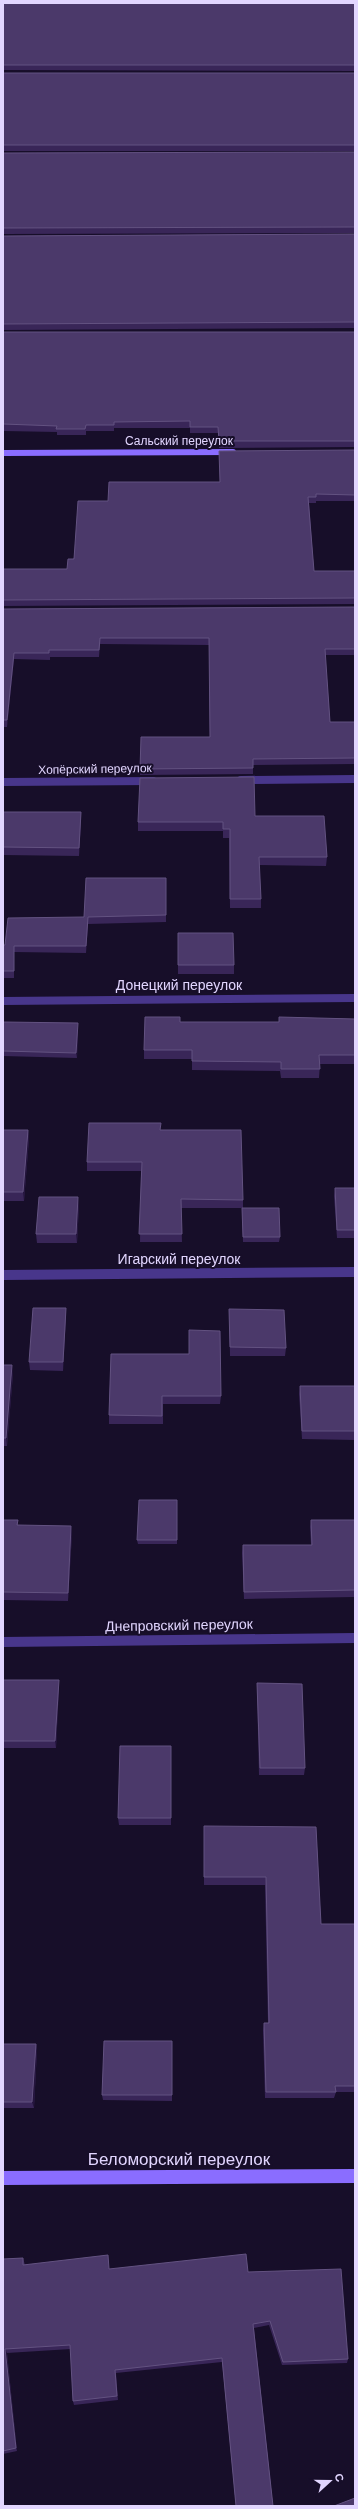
<svg xmlns="http://www.w3.org/2000/svg" width="358" height="2509" viewBox="0 0 358 2509" font-family="Helvetica,sans-serif">
	<style>
		.lines { fill: none; stroke-linecap: round; stroke-linejoin: round }
		.street-far1 { stroke: #48368b; stroke-width: 8 }
		.street { stroke: #48368b; stroke-width: 10 }
		.secondary-far1 { stroke: #8a6dff; stroke-width: 6 }
		.secondary { stroke: #8a6dff; stroke-width: 14 }
		.wall { fill: #392658 }
		.shaded-wall { fill: #24153d }
		.building { fill: #4b396a; stroke: #635281 }
		.labels { text-anchor: middle; stroke-width: 4; stroke-linejoin: round; paint-order: stroke }
		.far-street-label { font-size: 12px; fill: #e2d6ff; stroke: #170e29 }
		.street-label { font-size: 14px; fill: #e2d6ff; stroke: #170e29 }
		.near-street-label { font-size: 17px; fill: #e2d6ff; stroke: #170e29 }
	</style>
	<rect width="100%" height="100%" fill="#170e29"/>
	<g class="lines">
		<g class="street-far1">
			<path d="M241,780l114,-1"/>
			<path d="M3,782l150,-1"/>
			<path d="M3,1001l352,-3"/>
		</g>
		<g class="street">
			<path d="M3,1275l352,-3"/>
			<path d="M3,1642l352,-4"/>
		</g>
		<path class="secondary-far1" d="M3,453l230,-1"/>
		<path class="secondary" d="M3,2178l352,-2"/>
	</g>
	<g class="wall">
		<path d="M3,3h352v68l-352,-1z"/>
		<rect x="3" y="73" width="352" height="78"/>
		<path d="M355,152v81l-352,1v-81z"/>
		<path d="M355,234v94l-352,2v-94z"/>
		<path d="M3,332h352v115l-136,1 -1,-15h-28v-5h-76v3h-28v4h-29v-3l-53,-1 -1,4z"/>
		<path d="M355,450v51h-39v2h-7l5,68h41v33l-352,2v-37h64l41,-68 112,-19z"/>
		<path d="M355,607v48h-30l5,67h25v42l-102,1v9l-113,1v-6l70,-32 -1,-92 -109,-1 -1,13h-49v3l-36,-1 -7,68h-4v-118z"/>
		<path d="M3,812h78v8l-2,36 -76,-1z"/>
		<path d="M255,816l72,41 -1,9 -67,-1 2,34v9h-31l-1,-70h-6v-7h-85v-9z"/>
		<path d="M166,878v44l-78,2 -2,29 -72,-1v26h-11v-33h2l79,-28z"/>
		<path d="M178,933l56,32v9h-56z"/>
		<path d="M279,1017l76,2v45h-35l-1,14h-38l-1,-7 -88,-1v-11h-48v-9l36,-28h99z"/>
		<path d="M3,1022l75,6 -1,30 -74,-2z"/>
		<path d="M3,1130h25l1,9 -5,62h-21z"/>
		<path d="M161,1130l82,70v8l37,29 -1,5h-36l-1,-34h-61l1,34h-42l1,-71h-54v-9z"/>
		<path d="M335,1188h20v50h-18l-3,-42z"/>
		<path d="M79,1205l-2,38h-40l-1,-9z"/>
		<path d="M66,1308v8l-3,55 -33,-1 -1,-8z"/>
		<path d="M229,1309l57,39 -1,8h-55z"/>
		<path d="M111,1354l110,42 -1,8h-57v20h-54v-9z"/>
		<path d="M3,1365l10,9 -6,72h-4z"/>
		<path d="M300,1386h55v54l-53,-1 -3,-45z"/>
		<path d="M177,1500v44h-39l-1,-4z"/>
		<path d="M3,1520h15v5l54,9 -4,67 -65,-1z"/>
		<path d="M311,1520h44v77l-111,2 -2,-46 1,-8h68l-1,-18z"/>
		<path d="M3,1680l56,7 -3,61h-53z"/>
		<path d="M257,1683l48,85 -1,7h-45l-2,-84z"/>
		<path d="M171,1746v79h-52l-1,-7z"/>
		<path d="M316,1827l5,97h34v168h-19l-2,6h-69l-2,-68 1,-7h4l-3,-138h-61v-51z"/>
		<path d="M172,2041v60l-69,-1 -1,-5z"/>
		<path d="M3,2044h33l1,6 -3,58h-31z"/>
		<path d="M23,2258l2,7 84,4 139,3 100,87 -1,4 -65,2 -13,-40 -15,3 19,178h-37l-14,-144 -106,11 2,27 -44,5 -1,-4 -2,-52 -64,4 10,98 -14,3v-195z"/>
	</g>
	<g class="shaded-wall">
		<path d="M14,653v6l-7,68v-7z"/>
		<path d="M81,812v8l-2,36v-8z"/>
		<path d="M88,917v7l-2,29v-7z"/>
		<path d="M78,1023v5l-1,30 -1,-5z"/>
		<path d="M28,1130l1,9 -5,62 -1,-9z"/>
		<path d="M78,1197l1,8 -2,38 -1,-9z"/>
		<path d="M66,1308v8l-3,55v-9z"/>
		<path d="M12,1365l1,9 -6,72 -1,-8z"/>
		<path d="M71,1526l1,8 -4,67v-8z"/>
		<path d="M59,1680v7l-3,61 -1,-7z"/>
		<path d="M36,2044l1,6 -3,58 -2,-6z"/>
		<path d="M5,2349l2,4 10,98 -1,-3z"/>
	</g>
	<g class="building">
		<rect x="3" y="3" width="352" height="62"/>
		<rect x="3" y="73" width="352" height="72"/>
		<path d="M355,152v75l-352,1v-75z"/>
		<path d="M355,234v88l-352,2v-88z"/>
		<path d="M3,332h352v109h-136l-1,-14h-28v-6l-76,1v3h-28l-1,4h-29l1,-3 -54,-2v3z"/>
		<path d="M355,450v45l-39,-1v3h-8l6,74h41v27l-352,2v-31h64l1,-10h6l4,-58h30l1,-19h111l-1,-31z"/>
		<path d="M355,607v42h-30l5,73h25v36l-102,1v9l-113,1 1,-32h69l-1,-99h-109l-1,12h-50v3h-35l-7,67h-4v-111z"/>
		<path d="M254,777l1,39h69l3,41h-68l2,42h-31v-70h-7v-7h-85l2,-44z"/>
		<path d="M3,812h78l-2,36 -76,-1z"/>
		<path d="M86,878h80v37l-78,2 -2,29h-72v25h-11v-26h2l3,-27 76,-1z"/>
		<path d="M178,933h55l1,32h-56z"/>
		<path d="M145,1017h35v5h99v-5l76,2v36h-36l1,14h-39v-7l-89,-1v-11h-48z"/>
		<path d="M3,1022l75,1 -2,30 -73,-2z"/>
		<path d="M89,1123h72l-1,7h81l2,70 -62,-1 1,35h-43l3,-72h-55z"/>
		<path d="M3,1130h25l-5,62h-20z"/>
		<path d="M335,1188h20v42h-18z"/>
		<path d="M39,1197h39l-2,37h-40z"/>
		<path d="M242,1208h37l1,29h-37z"/>
		<path d="M33,1308h33l-3,54h-34z"/>
		<path d="M229,1309l55,1 2,38 -56,-1z"/>
		<path d="M189,1330l31,1 1,65h-59v20l-53,-1 2,-61h78z"/>
		<path d="M3,1365h9l-6,73h-3z"/>
		<path d="M300,1386h55v45h-53z"/>
		<path d="M139,1500h38v40h-40z"/>
		<path d="M3,1520h15l-1,5 54,1 -3,67 -65,-1z"/>
		<path d="M311,1520h44v70l-111,2 -1,-47h69z"/>
		<path d="M3,1680h56l-4,61h-52z"/>
		<path d="M257,1683l45,1 3,84h-45z"/>
		<path d="M120,1746h51v72h-53z"/>
		<path d="M204,1826l112,1 5,97h34v162h-20l1,6h-70l-2,-69h5l-3,-146h-62z"/>
		<path d="M104,2041h68v54h-70z"/>
		<path d="M3,2044h33l-4,58h-29z"/>
		<path d="M246,2254l2,18 93,-3 7,90 -65,3 -13,-41 -17,3 20,182h-37l-14,-148 -107,12 2,26 -44,5 -3,-56 -65,4 11,99 -13,3v-192l20,-1v7l85,-10 1,14z"/>
		<path d="M355,2498v8h-21z"/>
	</g>
	<g class="labels">
		<g class="far-street-label">
			<text x="179" y="445">Сальский переулок</text>
			<text transform="translate(95 769) rotate(-1)" y="4">Хопёрский переулок</text>
		</g>
		<g class="street-label">
			<text x="179" y="990">Донецкий переулок</text>
			<text x="179" y="1264">Игарский переулок</text>
			<text transform="translate(179 1625) rotate(-1)" y="5">Днепровский переулок</text>
		</g>
		<g class="near-street-label">
			<text x="179" y="2165">Беломорский переулок</text>
		</g>
	</g>
	<rect width="358" height="2509" fill="none" stroke="#e2d6ff" stroke-width="8"/>
	<g transform="translate(330 2481) rotate(69)" stroke="#170e29" stroke-width="3" paint-order="stroke">
	<path d="M0-3L7 15L0 10L-7 15Z" fill="#e2d6ff"/>
	<text y="-6" font-size="11" font-weight="bold" text-anchor="middle" fill="#e2d6ff">С</text>
	</g>
</svg>
